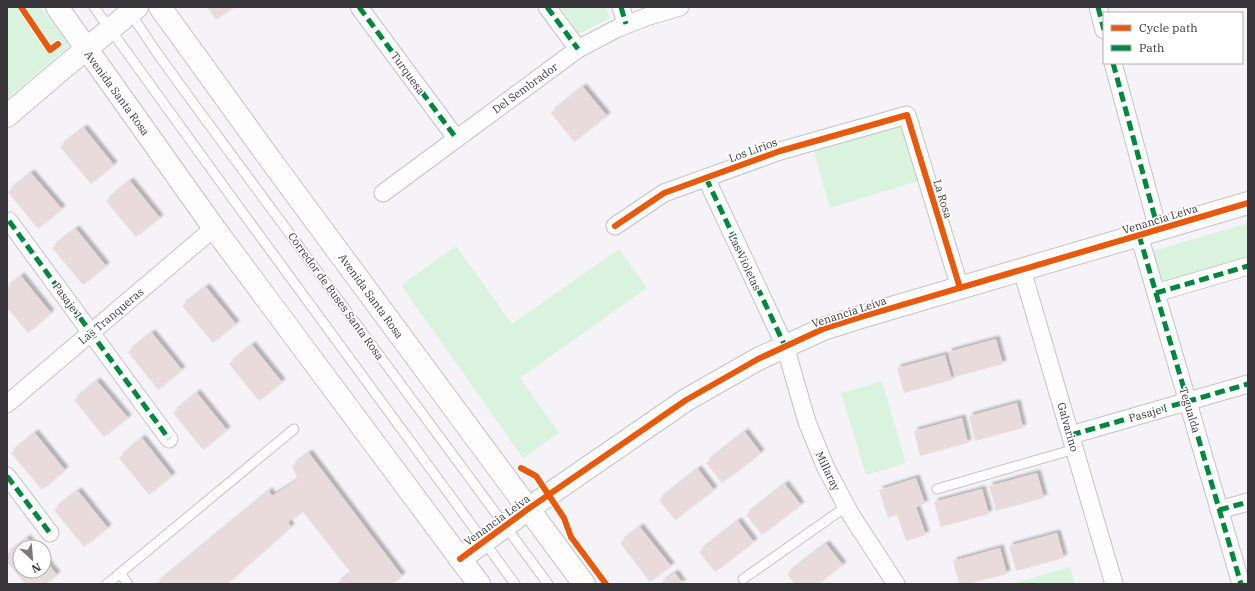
<svg xmlns="http://www.w3.org/2000/svg" width="1255" height="591" viewBox="0 0 1255 591" font-family="'IBM Plex Serif',serif">
	<style>
		.green { fill: #d9f3de }
		.building { fill: #e9dbdc; filter: url(#shadow) }
		.lines { fill: none; stroke-linecap: round; stroke-linejoin: round }
		.lane-casing { stroke: #c4c2c6; stroke-width: 11 }
		.street-casing { stroke: #c4c2c6; stroke-width: 19 }
		.secondary-casing { stroke: #c4c2c6; stroke-width: 24 }
		.primary-casing { stroke: #c4c2c6; stroke-width: 24 }
		.lane { stroke: #fefdfe; stroke-width: 9 }
		.street { stroke: #fefdfe; stroke-width: 17 }
		.secondary { stroke: #fefdfe; stroke-width: 22 }
		.primary { stroke: #fefdfe; stroke-width: 22 }
		.quiet { stroke: #00873e; stroke-width: 5; stroke-dasharray: 10 5; stroke-linecap: butt }
		.cycleway-casing { stroke: #fff; stroke-width: 8 }
		.cycleway { stroke: #e8590c; stroke-width: 6 }
		.labels { text-anchor: middle; stroke-width: 3.5; stroke-linejoin: round; paint-order: stroke }
		.street-label { font-size: 11px; fill: #38363a; stroke: #fff }
	</style>
	<defs>
		<filter id="shadow"><feDropShadow dx="3.5" dy="-3.5" stdDeviation="1" flood-color="#0004"/></filter>
	</defs>
	<rect width="100%" height="100%" fill="#f6f3f8"/>
	<g class="green">
		<path d="M7,7h33l30,38 -63,54z"/>
		<path d="M560,7h46l4,11 -31,16z"/>
		<path d="M902,122l17,59 -89,27 -17,-60z"/>
		<path d="M1248,223v37l-85,25 -10,-34z"/>
		<path d="M456,246l56,78 107,-75 28,39 -127,90 39,55 -36,25 -122,-173z"/>
		<path d="M882,381l24,82 -40,12 -25,-82z"/>
		<path d="M1070,567l5,17h-64z"/>
	</g>
	<g class="building">
		<path d="M207,7h27l-18,13z"/>
		<path d="M583,87l24,29 -33,26 -23,-29z"/>
		<path d="M84,128l30,37 -23,19 -31,-37z"/>
		<path d="M31,173l31,36 -24,20 -30,-37z"/>
		<path d="M130,181l30,37 -24,19 -30,-36z"/>
		<path d="M76,229l30,37 -23,19 -31,-37z"/>
		<path d="M21,276l30,37 -23,20 -21,-25v-20z"/>
		<path d="M206,287l30,37 -23,19 -31,-37z"/>
		<path d="M152,333l30,37 -24,20 -30,-38z"/>
		<path d="M996,339l7,25 -48,13 -7,-25z"/>
		<path d="M252,345l30,37 -23,19 -30,-37z"/>
		<path d="M945,355l7,25 -48,13 -7,-25z"/>
		<path d="M97,381l31,37 -24,19 -30,-37z"/>
		<path d="M197,393l30,37 -24,20 -30,-37z"/>
		<path d="M1017,403l6,25 -48,13 -6,-25z"/>
		<path d="M962,418l6,25 -48,13 -6,-25z"/>
		<path d="M745,432l16,21 -39,30 -16,-20z"/>
		<path d="M35,433l30,37 -23,20 -31,-37z"/>
		<path d="M142,438l30,38 -23,19 -30,-37z"/>
		<path d="M309,453l93,123 -10,8h-17l-1,-1 -1,1h-37l15,-11 -48,-61 -15,10 3,5 -64,57h-71l113,-93 3,5 26,-16 -6,-14z"/>
		<path d="M698,469l16,21 -39,30 -16,-20z"/>
		<path d="M1037,473l7,25 -48,13 -7,-25z"/>
		<path d="M916,478l9,26 -9,3 10,28 -20,6 -9,-26 -9,3 -9,-28z"/>
		<path d="M785,484l16,21 -39,30 -16,-20z"/>
		<path d="M982,489l7,25 -48,13 -7,-25z"/>
		<path d="M78,491l30,37 -24,19 -30,-37z"/>
		<path d="M738,521l16,21 -39,30 -16,-20z"/>
		<path d="M640,527l31,39 -21,16 -30,-39z"/>
		<path d="M1057,533l7,25 -48,13 -7,-25z"/>
		<path d="M27,538l7,9h-14v24h24v-12l13,16 -11,9h-21l-18,-22v-8z"/>
		<path d="M826,544l17,21 -25,19h-23l-8,-10z"/>
		<path d="M1000,548l7,26 -39,10h-9l-6,-23z"/>
		<path d="M675,573l8,11h-23z"/>
	</g>
	<g class="lines">
		<g class="lane-casing">
			<g id="lane">
				<path d="M94,7l141,195 280,382"/>
				<path d="M129,11l28,42 37,51 354,480"/>
				<path d="M937,489l138,-40"/>
				<path d="M120,573l8,11"/>
				<path d="M743,579l104,-73"/>
				<path d="M107,584l187,-155"/>
			</g>
		</g>
		<g class="street-casing">
			<g id="street">
				<path d="M359,7l97,131"/>
				<path d="M547,7l31,42"/>
				<path d="M621,7l5,17"/>
				<path d="M1098,7l6,23"/>
				<path d="M1113,63l45,166"/>
				<path d="M706,178l79,168 22,76 19,46 25,47 45,69"/>
				<path d="M383,193l195,-144 38,-20 30,-12 34,-10"/>
				<path d="M9,221l160,218"/>
				<path d="M615,226l49,-33 116,-42 127,-36 53,173"/>
				<path d="M1139,235l102,349"/>
				<path d="M1022,270l92,314"/>
				<path d="M1156,293l92,-27"/>
				<path d="M7,404l207,-176"/>
				<path d="M1071,435l177,-51"/>
				<path d="M7,476l43,57"/>
				<path d="M1219,510l29,-8"/>
			</g>
		</g>
		<g class="secondary-casing">
			<g id="secondary">
				<path d="M7,116l55,-47 75,-62"/>
				<path d="M460,559l68,-50 158,-109 72,-41 65,-30 38,-12 387,-114"/>
			</g>
		</g>
		<g class="primary-casing">
			<g id="primary">
				<path d="M57,7l157,221 265,356"/>
				<path d="M160,7l115,159 309,418"/>
			</g>
		</g>
		<use href="#lane" class="lane"/>
		<use href="#street" class="street"/>
		<use href="#secondary" class="secondary"/>
		<use href="#primary" class="primary"/>
		<g class="quiet">
			<path d="M359,7l97,131"/>
			<path d="M547,7l31,42"/>
			<path d="M621,7l5,17"/>
			<path d="M1098,7l6,23"/>
			<path d="M1113,63l45,166"/>
			<path d="M706,178l79,168"/>
			<path d="M9,221l160,218"/>
			<path d="M1139,235l102,349"/>
			<path d="M1156,293l92,-27"/>
			<path d="M1071,435l177,-51"/>
			<path d="M7,476l43,57"/>
			<path d="M1219,510l29,-8"/>
		</g>
		<g class="cycleway-casing">
			<g id="cycleway">
				<path d="M21,7l29,43 8,-6"/>
				<path d="M615,226l49,-33 116,-42 127,-36 53,173"/>
				<path d="M521,468l15,8 28,42 7,19 35,47"/>
				<path d="M460,559l68,-50 158,-109 72,-41 65,-30 38,-12 387,-114"/>
			</g>
		</g>
		<use href="#cycleway" class="cycleway"/>
	</g>
	<g class="labels">
		<g class="street-label">
			<text transform="translate(408 73) rotate(54)" y="4">Turquesa</text>
			<text transform="translate(525 88) rotate(-36)" y="4">Del Sembrador</text>
			<text transform="translate(117 93) rotate(54)" y="4">Avenida Santa Rosa</text>
			<text transform="translate(753 150) rotate(-20)" y="4">Los Lirios</text>
			<text transform="translate(943 199) rotate(73)" y="4">La Rosa</text>
			<text transform="translate(1160 219) rotate(-17)" y="4">Venancia Leiva</text>
			<text transform="translate(745 262) rotate(65)" y="4">Las Violetas</text>
			<text transform="translate(336 296) rotate(54)" y="4">Corredor de Buses Santa Rosa</text>
			<text transform="translate(371 296) rotate(54)" y="4">Avenida Santa Rosa</text>
			<text transform="translate(68 301) rotate(54)" y="4">Pasaje 1</text>
			<text transform="translate(849 312) rotate(-18)" y="4">Venancia Leiva</text>
			<text transform="translate(111 316) rotate(-40)" y="4">Las Tranqueras</text>
			<text transform="translate(1190 410) rotate(73)" y="4">Tegualda</text>
			<text transform="translate(1148 413) rotate(-16)" y="4">Pasaje I</text>
			<text transform="translate(1068 427) rotate(74)" y="4">Galvarino</text>
			<text transform="translate(828 471) rotate(64)" y="4">Millaray</text>
			<text transform="translate(497 520) rotate(-36)" y="4">Venancia Leiva</text>
		</g>
	</g>
	<rect width="1255" height="591" fill="none" stroke="#38363a" stroke-width="16"/>
	<rect x="1103" y="12" width="140" height="52" fill="#ffffff" stroke="#afafb0"/>
	<rect x="1111" y="25" width="20" height="6" fill="#e8590c" stroke="#afafb0"/>
	<text x="1139" y="32" font-size="12" fill="#38363a">Cycle path</text>
	<rect x="1111" y="45" width="20" height="6" fill="#00873e" stroke="#afafb0"/>
	<text x="1139" y="52" font-size="12" fill="#38363a">Path</text>
	<g transform="translate(32 559) rotate(154)"><circle r="19" fill="#ffffff" stroke="#afafb0"/>
	<path d="M0-3L7 15L0 10L-7 15Z" fill="#7a787c"/>
	<text y="-6" font-size="11" font-weight="bold" text-anchor="middle" fill="#38363a">N</text>
	</g>
</svg>
